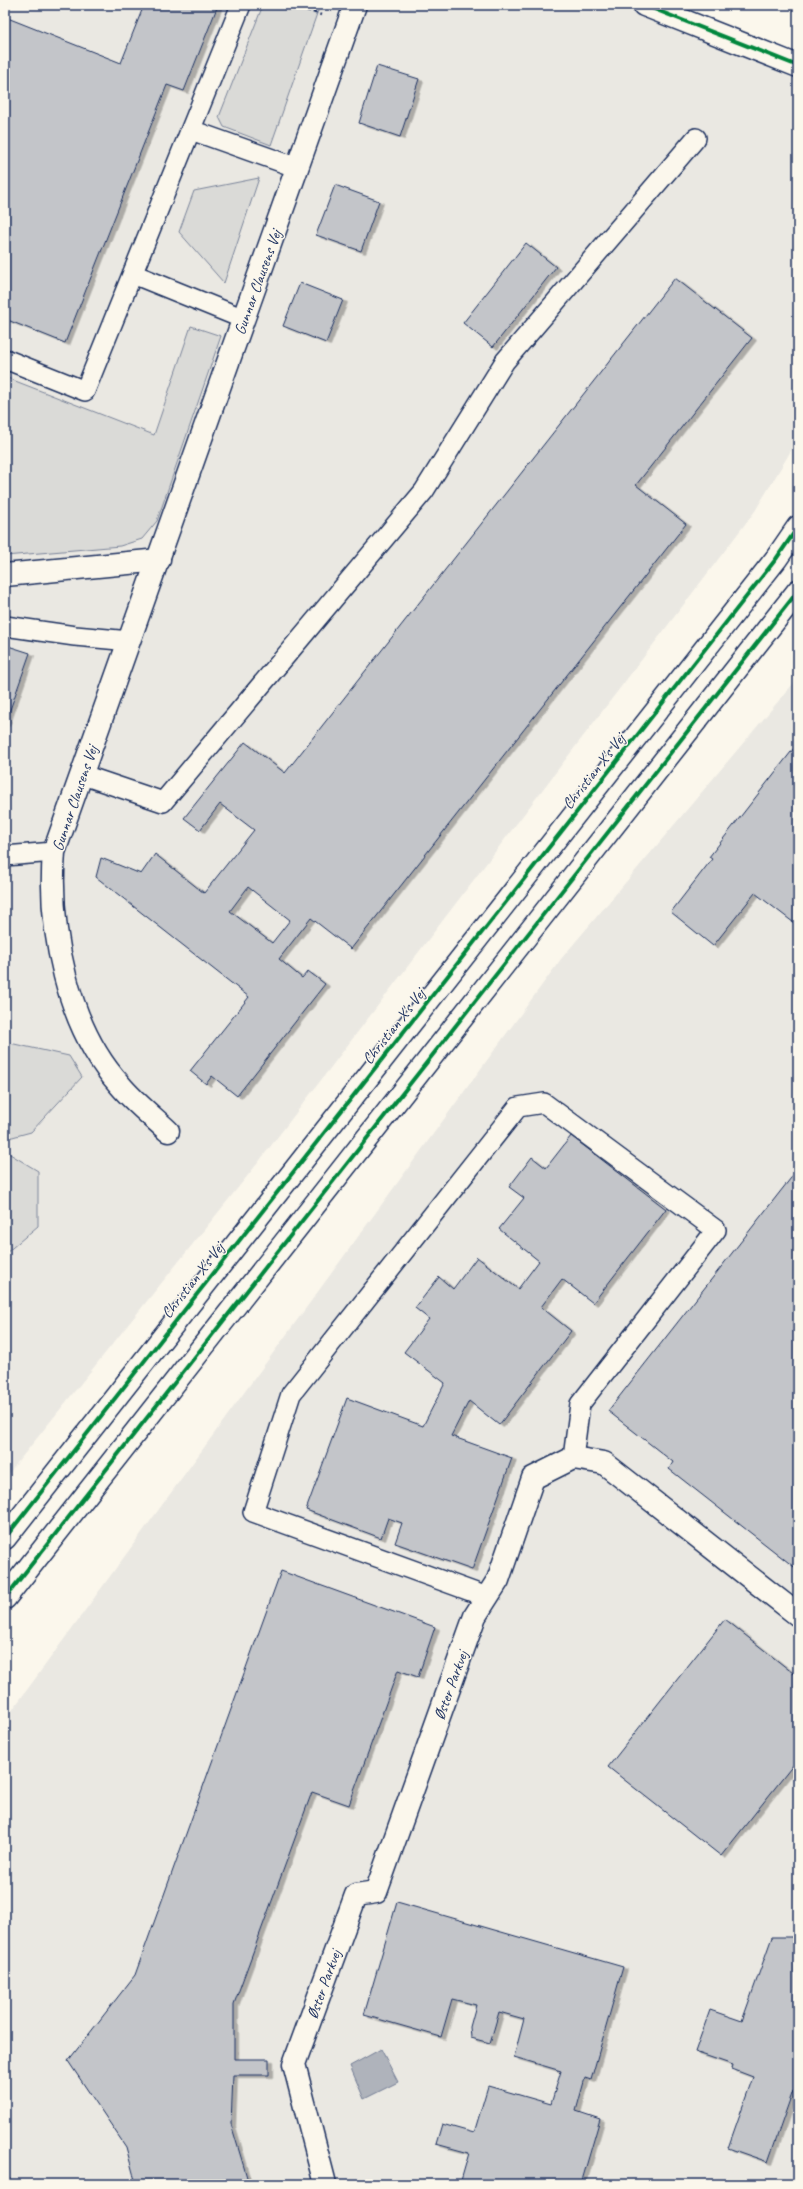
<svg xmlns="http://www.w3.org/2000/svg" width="803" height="2189" viewBox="0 0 803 2189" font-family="Caveat,sans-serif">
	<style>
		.built { fill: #eae8e2 }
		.green { fill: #dadad7; stroke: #7a849a }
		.water { fill: #afb3bb; stroke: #747e96 }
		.building { fill: #c3c5c9; stroke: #1b2f5e; fill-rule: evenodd; filter: url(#shadow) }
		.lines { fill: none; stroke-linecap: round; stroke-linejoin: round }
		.service-casing { stroke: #1b2f5e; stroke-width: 22 }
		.minor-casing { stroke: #1b2f5e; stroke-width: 25 }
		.tertiary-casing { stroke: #1b2f5e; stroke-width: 25 }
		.secondary-casing { stroke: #1b2f5e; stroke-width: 25 }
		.path { stroke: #1b2f5e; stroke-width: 2.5; stroke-dasharray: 4 3; stroke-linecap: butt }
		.service { stroke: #fbf7ec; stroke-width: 19 }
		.minor { stroke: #fbf7ec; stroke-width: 22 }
		.tertiary { stroke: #fbf7ec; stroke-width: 22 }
		.secondary { stroke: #fbf7ec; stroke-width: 22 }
		.cycleway-casing { stroke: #fbf7ec; stroke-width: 6 }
		.cycleway { stroke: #00873e; stroke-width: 4 }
		.labels { text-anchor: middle; stroke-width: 3; stroke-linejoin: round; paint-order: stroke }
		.street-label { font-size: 16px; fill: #1b2f5e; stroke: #fbf7ec }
	</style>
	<defs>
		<filter id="shadow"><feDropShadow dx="4.5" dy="2.5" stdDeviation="0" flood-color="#0004"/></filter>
	</defs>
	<rect width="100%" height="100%" fill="#fbf7ec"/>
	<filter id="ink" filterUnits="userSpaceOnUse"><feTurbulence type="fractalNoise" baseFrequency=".025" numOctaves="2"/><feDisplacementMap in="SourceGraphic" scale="8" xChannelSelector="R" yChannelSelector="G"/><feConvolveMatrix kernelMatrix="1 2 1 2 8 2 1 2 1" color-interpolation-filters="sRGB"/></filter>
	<g filter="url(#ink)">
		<g class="built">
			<path d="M5,5h641l152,61v373l-43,72 -498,653 -252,314z"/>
			<path d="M798,678v1506h-793v-464l556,-761z"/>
		</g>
		<g class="green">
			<path d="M263,5h57l-49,140 -47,-18 -5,-10z"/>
			<path d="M259,178l-35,105 -45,-51 15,-41z"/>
			<path d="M191,326l30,10 -64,185 -15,18 -22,7 -115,10v-179l149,58z"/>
			<path d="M5,1042l64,14 13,21 -51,55 -26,7z"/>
			<path d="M5,1151l33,20v55l-32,27z"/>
		</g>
		<path class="water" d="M381,2049l17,33 -34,17 -14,-33z"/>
		<g class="building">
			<path d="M144,5h74l-34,86 -17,-6 -102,258 -60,-24v-302l116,46z"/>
			<path d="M377,66l42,13 -19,58 -41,-14z"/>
			<path d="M335,185l44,16 -18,50 -45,-16z"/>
			<path d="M526,243l30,24 -63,80 -30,-24z"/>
			<path d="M675,278l77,60 -116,147 50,39 -335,425 -40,-31 -32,41 23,19 6,-7 17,13 -88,112 -25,-20 -6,8 -16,-13 59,-74 -153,-120 5,-19 40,16 14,-20 49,39 50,-63 -34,-26 -20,26 -16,-12 61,-76 40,31zM248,887l42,33 -18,23 -42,-32z"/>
			<path d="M300,283l43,17 -17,43 -43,-17z"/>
			<path d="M5,645l25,8 -25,71z"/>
			<path d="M798,743v183l-43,-33 -42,53 -42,-34 41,-53 -3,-2z"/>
			<path d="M571,1136l95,73 -73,94 -31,-24 -21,28 30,24 -72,94 -30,-24 -18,35 61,22 -40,112 -77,-27 7,-20 -14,-5 -7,20 -75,-28 41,-112 76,28 22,-43 -41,-31 25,-33 -14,-11 24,-31 14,12 24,-32 41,32 21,-28 -40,-32 25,-31 -15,-11 23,-30 14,11z"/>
			<path d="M798,1169v401l-129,-101 4,-7 -65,-51z"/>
			<path d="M281,1571l154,56 -17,50 -20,-7 -49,135 -37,-13 -78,212v55h35v16h-36l-2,49 18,60h-113l-10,-37 -58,-86 67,-86z"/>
			<path d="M725,1619l73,58v82l-77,97 -113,-89z"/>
			<path d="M397,1902l226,65 -32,113 -6,-2 -9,33 24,8 -19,65h-121l9,-31 -33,-9 6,-20 32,9 14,-47 63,18 10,-33 -47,-14 10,-38 -25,-7 -9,31 -19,-5 -1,-11 6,-22 -24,-6 -11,38 -77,-22z"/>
			<path d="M772,1937h26v156l-5,-2 -25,71 -40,-14 25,-71 -21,-8 1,-4 -38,-13 15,-42 32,11z"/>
		</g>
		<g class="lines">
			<g class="service-casing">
				<g id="service">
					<path d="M191,130l107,38"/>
					<path d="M133,274l111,45"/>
					<path d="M5,359l80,32 156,-386"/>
					<path d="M5,626l70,10 55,5"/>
					<path d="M83,775l80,27 261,-311 81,-130 191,-223"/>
					<path d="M5,856l49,-4"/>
					<path d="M487,1597l-234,-85 38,-118 227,-287 26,-4 172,127 -136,174 -7,54"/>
				</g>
			</g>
			<g class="minor-casing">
				<g id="minor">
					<path d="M5,575l154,-15"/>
					<path d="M168,1131c-16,-15 -34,-29 -48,-46 -53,-58 -72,-157 -66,-233l301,-847"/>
					<path d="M325,2184l-31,-120 62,-169 20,-3 99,-276 23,-36 35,-102 40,-20 31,5 194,152"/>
				</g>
			</g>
			<g class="tertiary-casing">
				<path id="tertiary" d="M644,5l154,61"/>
			</g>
			<g class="secondary-casing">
				<g id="secondary">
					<path d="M5,1538l771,-979 22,-32"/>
					<path d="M5,1598l793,-1007"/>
				</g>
			</g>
			<path class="path" d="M293,5l28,10"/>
			<use href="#service" class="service"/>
			<use href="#minor" class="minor"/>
			<use href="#tertiary" class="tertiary"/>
			<use href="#secondary" class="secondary"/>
			<g class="cycleway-casing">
				<g id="cycleway">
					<path d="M644,5l154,61"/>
					<path d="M5,1538l771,-979 22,-32"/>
					<path d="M5,1598l793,-1007"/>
				</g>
			</g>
			<use href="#cycleway" class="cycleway"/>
		</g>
	</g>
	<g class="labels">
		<g class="street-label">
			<text transform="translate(257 282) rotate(-70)" y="6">Gunnar Clausens Vej</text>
			<text transform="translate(593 771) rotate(-52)" y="6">Christian X's Vej</text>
			<text transform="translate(74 798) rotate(-71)" y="6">Gunnar Clausens Vej</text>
			<text transform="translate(393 1026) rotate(-52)" y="6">Christian X's Vej</text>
			<text transform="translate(192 1280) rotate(-52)" y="6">Christian X's Vej</text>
			<text transform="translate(450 1685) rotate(-70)" y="6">Øster Parkvej</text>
			<text transform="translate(323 1984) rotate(-70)" y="6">Øster Parkvej</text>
		</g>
	</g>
	<rect width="803" height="2189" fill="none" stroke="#fbf7ec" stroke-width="20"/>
	<rect x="10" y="10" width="783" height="2169" fill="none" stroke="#1b2f5e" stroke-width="1.5" filter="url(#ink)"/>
</svg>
